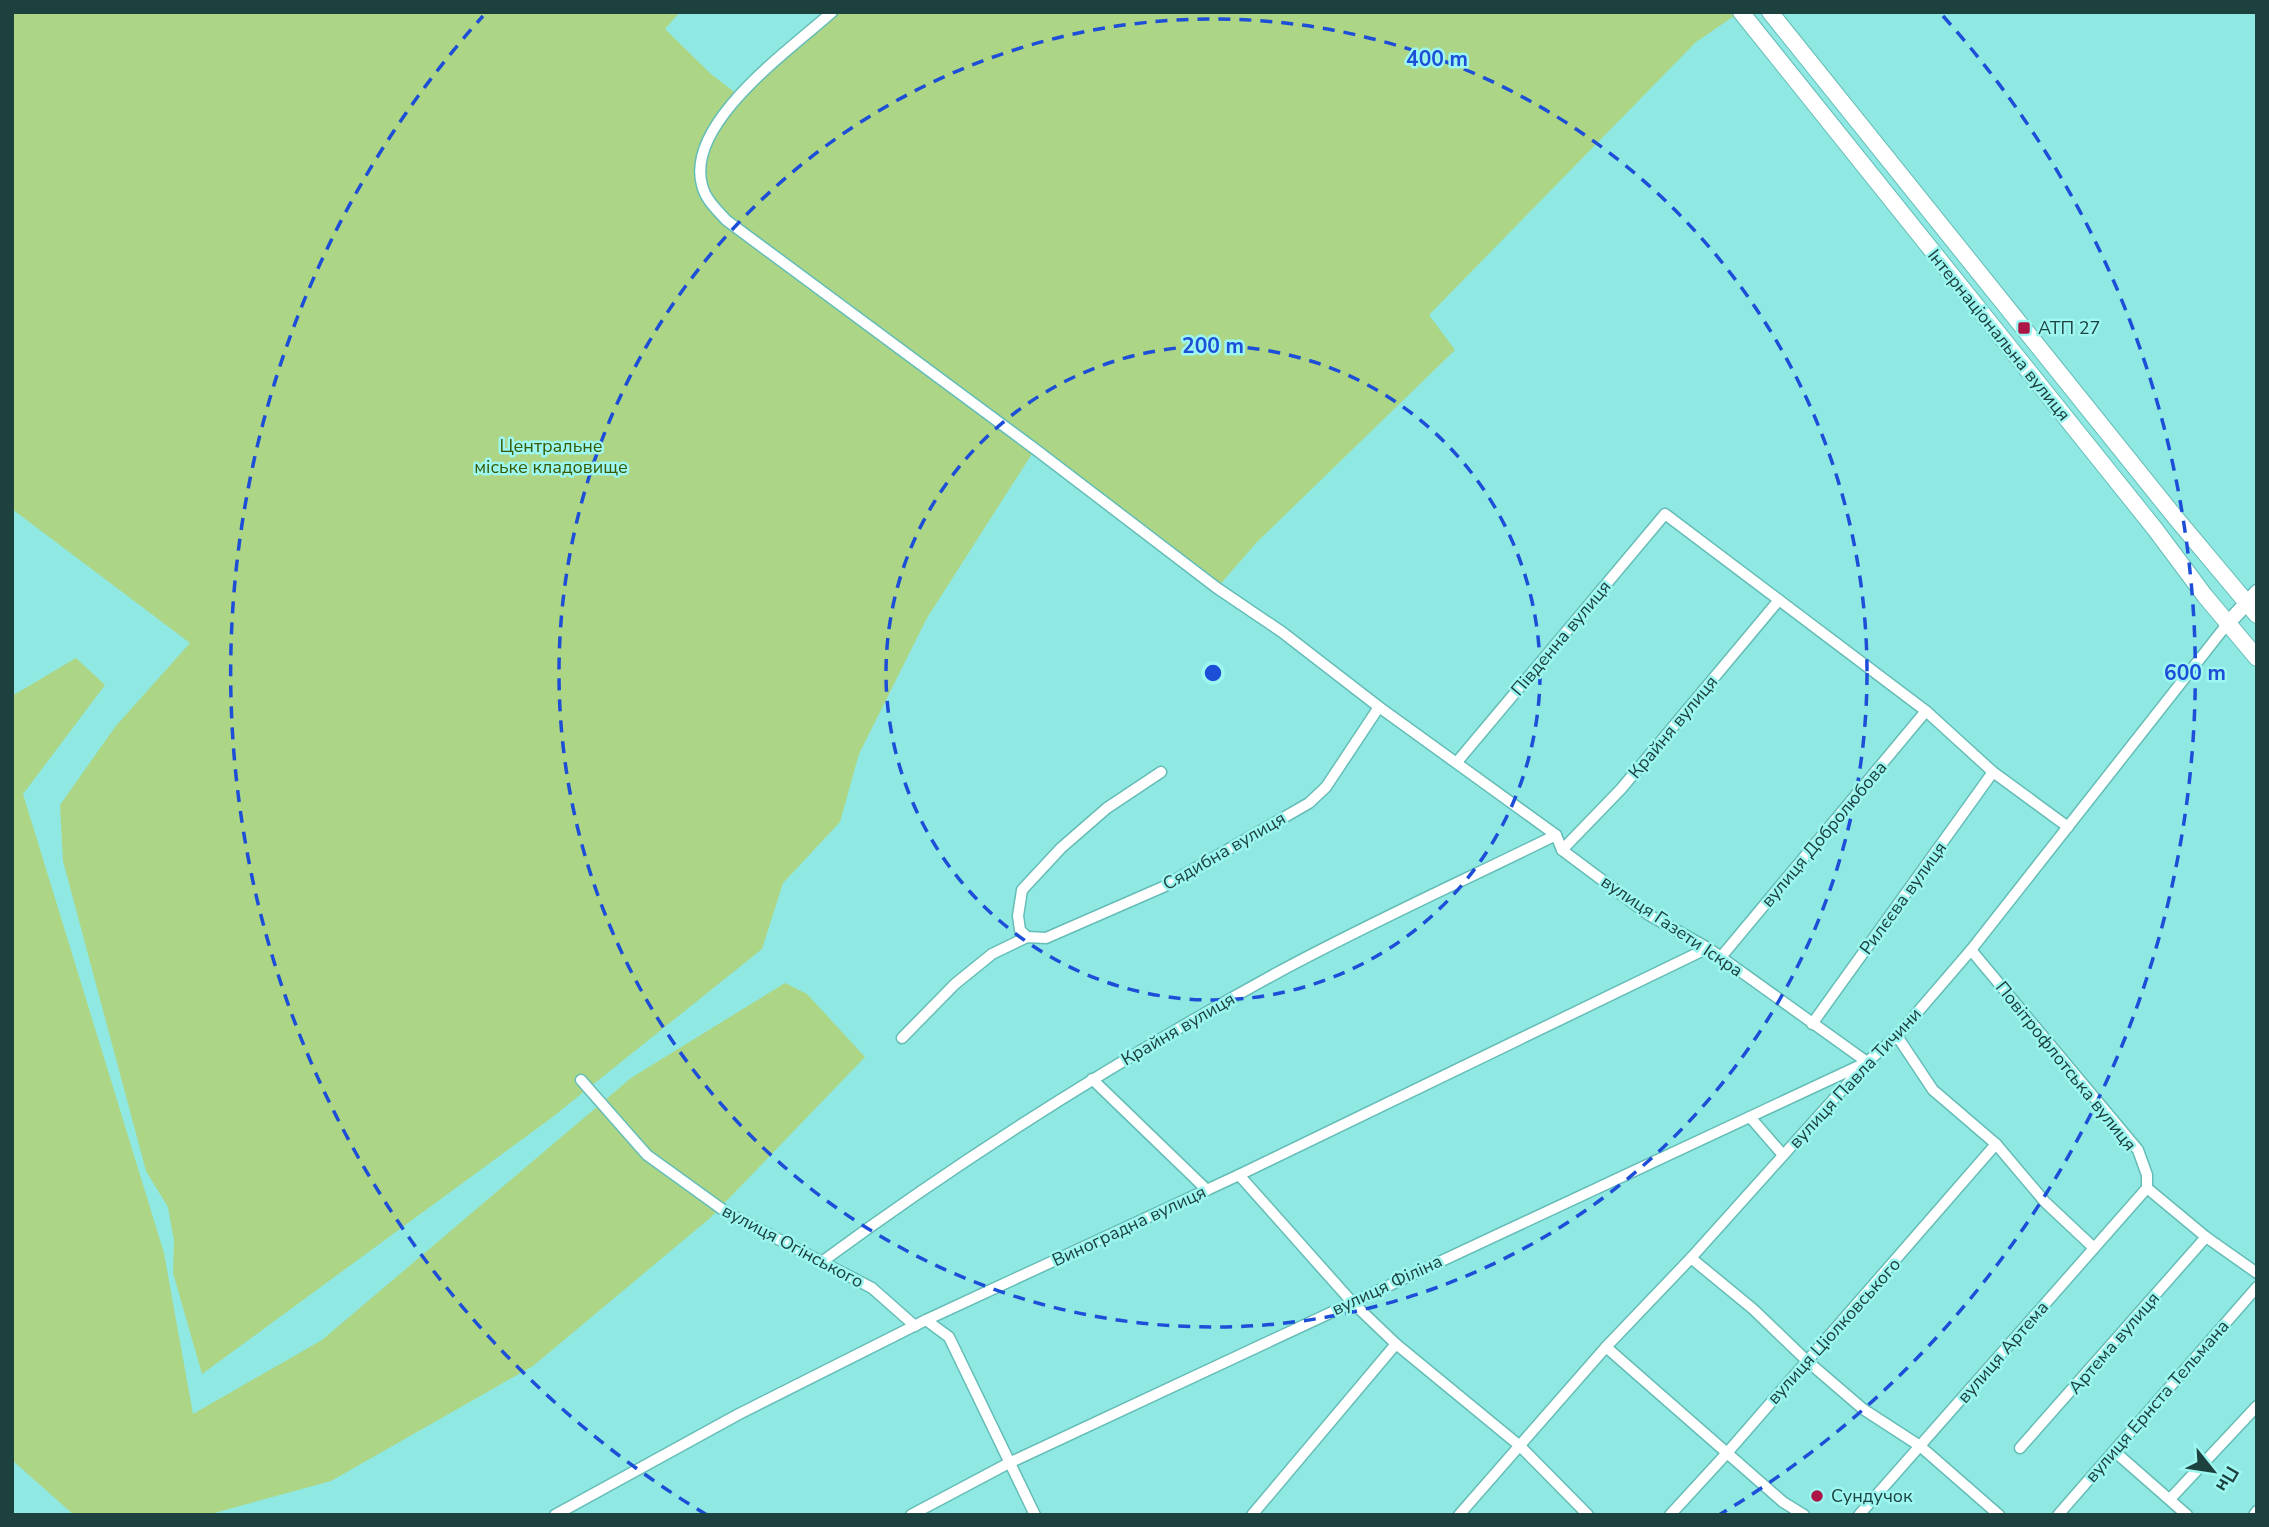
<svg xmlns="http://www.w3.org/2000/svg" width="2269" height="1527" viewBox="0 0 2269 1527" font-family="'Nunito Sans',sans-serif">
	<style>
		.green { fill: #add586 }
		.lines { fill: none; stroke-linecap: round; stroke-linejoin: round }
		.minor-casing { stroke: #64bdb7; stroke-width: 13 }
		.tertiary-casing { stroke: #64bdb7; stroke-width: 17 }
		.secondary-casing { stroke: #64bdb7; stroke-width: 18 }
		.minor { stroke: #fff; stroke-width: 10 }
		.tertiary { stroke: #fff; stroke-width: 14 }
		.secondary { stroke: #fff; stroke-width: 16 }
		.ring { fill: none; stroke: #1d4ed8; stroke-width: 3.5; stroke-dasharray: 12 9 }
		.poi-dot { fill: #ab1646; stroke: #9df6f0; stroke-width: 2.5 }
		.labels { text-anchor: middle; stroke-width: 5; stroke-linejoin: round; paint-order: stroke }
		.poi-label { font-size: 18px; fill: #1c413f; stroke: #9df6f0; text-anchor: start }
		.street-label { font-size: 18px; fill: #1c413f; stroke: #9df6f0 }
		.park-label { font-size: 18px; fill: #385a00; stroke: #9df6f0 }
		.centre { fill: #1d4ed8; stroke: #9df6f0; stroke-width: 3.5 }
		.ring-label { font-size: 21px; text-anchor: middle; font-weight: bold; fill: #1d4ed8; stroke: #9df6f0; stroke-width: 5; stroke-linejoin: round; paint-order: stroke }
	</style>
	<rect width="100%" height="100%" fill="#90e8e2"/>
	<g class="green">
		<path d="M12,12h668l-15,17 46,45 27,21 94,-83h908l-44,30 -267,273 26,35 -198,192 -40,46 -182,-139 -108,169 -68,136 -19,68 -57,61 -21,66 -212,170 -348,255 -29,-101 1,-32 -6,-34 -22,-36 -83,-310 -3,-56 55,-78 75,-84 -178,-134z"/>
		<path d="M76,658l29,27 -82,109 141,459 29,161 129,-74 309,-262 154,-95 22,11 58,63 -155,161 -177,148 -202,115 -124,34h-133l-62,-55v-764z"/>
	</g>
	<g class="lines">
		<g class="minor-casing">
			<g id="minor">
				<path d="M832,12c-41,37 -147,111 -130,173 3,14 15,25 24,35l309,229 182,139 65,44 97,75 177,128 6,15 87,65 59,33 159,114"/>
				<path d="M1457,762l208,-248 261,197 67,61 75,55"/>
				<path d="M1562,850l59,-61 158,-189"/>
				<path d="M1027,937l-7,-7 -2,-14 4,-26 39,-42 46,-40 54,-36"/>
				<path d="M1971,950l167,200 9,25v13"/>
				<path d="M1721,957l205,-246"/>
				<path d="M1812,1024l181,-252"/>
				<path d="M1897,1036l36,54 63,54 49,58 49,46"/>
				<path d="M902,1038l53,-54 37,-30 35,-17 19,1 117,-51 146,-84 17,-16 53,-80"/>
				<path d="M1092,1079l115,111"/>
				<path d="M581,1080l66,75 79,57 146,76 43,38"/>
				<path d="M1750,1117l33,38"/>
				<path d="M1239,1175l113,127 44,42 124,102 68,69"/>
				<path d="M2147,1188l59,49 51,36"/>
				<path d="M1691,1258l62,51 53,51 57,49 57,37 79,69"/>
				<path d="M823,1261c144,-106 295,-201 452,-287 92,-50 188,-93 281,-139"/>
				<path d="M926,1320l23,17 86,178"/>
				<path d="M1606,1347l177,155 21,13"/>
				<path d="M2020,1448l186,-211"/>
				<path d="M2114,1451l73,64"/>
				<path d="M2170,1499l87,-93"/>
				<path d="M555,1515l184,-101 187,-94 313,-145 469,-227"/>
				<path d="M911,1515l98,-52 852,-398"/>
				<path d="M1252,1515l144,-171"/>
				<path d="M1459,1515l147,-168 85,-89 176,-196 30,-26 74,-86 257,-327"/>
				<path d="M1670,1515l57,-62 269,-309"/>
				<path d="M1859,1515l288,-327"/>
				<path d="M2058,1515l199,-228"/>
				<path d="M2254,1515l3,-4"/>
			</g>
		</g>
		<g class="tertiary-casing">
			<path id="tertiary" d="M2228,623l29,-31"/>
		</g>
		<g class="secondary-casing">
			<g id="secondary">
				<path d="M1741,12l414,517 50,67 52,62"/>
				<path d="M1770,12l405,505 82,98"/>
			</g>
		</g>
		<use href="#minor" class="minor"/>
		<use href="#tertiary" class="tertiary"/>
		<use href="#secondary" class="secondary"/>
	</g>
	<g class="ring">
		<circle cx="1213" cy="673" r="327"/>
		<circle cx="1213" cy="673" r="654"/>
		<path d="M707 1515A982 982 0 0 1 483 16M1943 16A982 982 0 0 1 1719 1515"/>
	</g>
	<g class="poi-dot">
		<rect x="2017" y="321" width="14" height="14" rx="3.5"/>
		<circle cx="1817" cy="1496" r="7"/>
	</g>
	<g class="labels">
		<g class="poi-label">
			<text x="2038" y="334">АТП 27</text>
			<text x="1831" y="1502">Сундучок</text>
		</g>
		<g class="street-label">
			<text transform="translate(1999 335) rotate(51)" y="6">Інтернаціональна вулиця</text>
			<text transform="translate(1561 638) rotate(-50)" y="6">Південна вулиця</text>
			<text transform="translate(1673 727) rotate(-50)" y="6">Крайня вулиця</text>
			<text transform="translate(1824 834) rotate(-50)" y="6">вулиця Добролюбова</text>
			<text transform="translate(1224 851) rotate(-30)" y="6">Сядибна вулиця</text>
			<text transform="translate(1903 898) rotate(-54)" y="6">Рилєєва вулиця</text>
			<text transform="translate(1672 926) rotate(34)" y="6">вулиця Газети Іскра</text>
			<text transform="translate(1178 1029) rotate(-30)" y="6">Крайня вулиця</text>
			<text transform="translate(2066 1066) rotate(51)" y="6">Повітрофлотська вулиця</text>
			<text transform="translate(1855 1078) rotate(-47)" y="6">вулиця Павла Тичини</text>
			<text transform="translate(1129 1226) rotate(-25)" y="6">Виноградна вулиця</text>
			<text transform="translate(793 1246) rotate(28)" y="6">вулиця Огінського</text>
			<text transform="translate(1387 1285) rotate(-25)" y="6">вулиця Філіна</text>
			<text transform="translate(1834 1331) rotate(-48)" y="6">вулиця Ціолковського</text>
			<text transform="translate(2114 1343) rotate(-49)" y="6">Артема вулиця</text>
			<text transform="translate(2003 1352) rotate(-49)" y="6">вулиця Артема</text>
			<text transform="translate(2157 1401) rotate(-49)" y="6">вулиця Ернста Тельмана</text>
		</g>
		<g class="park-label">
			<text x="551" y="452">Центральне<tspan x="551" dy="21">міське кладовище</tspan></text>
		</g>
	</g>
	<circle cx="1213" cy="673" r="10" class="centre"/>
	<g class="ring-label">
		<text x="1437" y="66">400 m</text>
		<text x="1213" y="353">200 m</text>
		<text x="2195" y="680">600 m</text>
	</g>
	<rect width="2269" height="1527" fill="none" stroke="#1c413f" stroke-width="28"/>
	<g transform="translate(2213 1471) rotate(120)" stroke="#9df6f0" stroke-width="5" paint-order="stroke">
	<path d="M0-5L12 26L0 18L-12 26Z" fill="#1c413f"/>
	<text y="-10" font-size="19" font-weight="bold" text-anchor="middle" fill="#1c413f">Пн</text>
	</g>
</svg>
